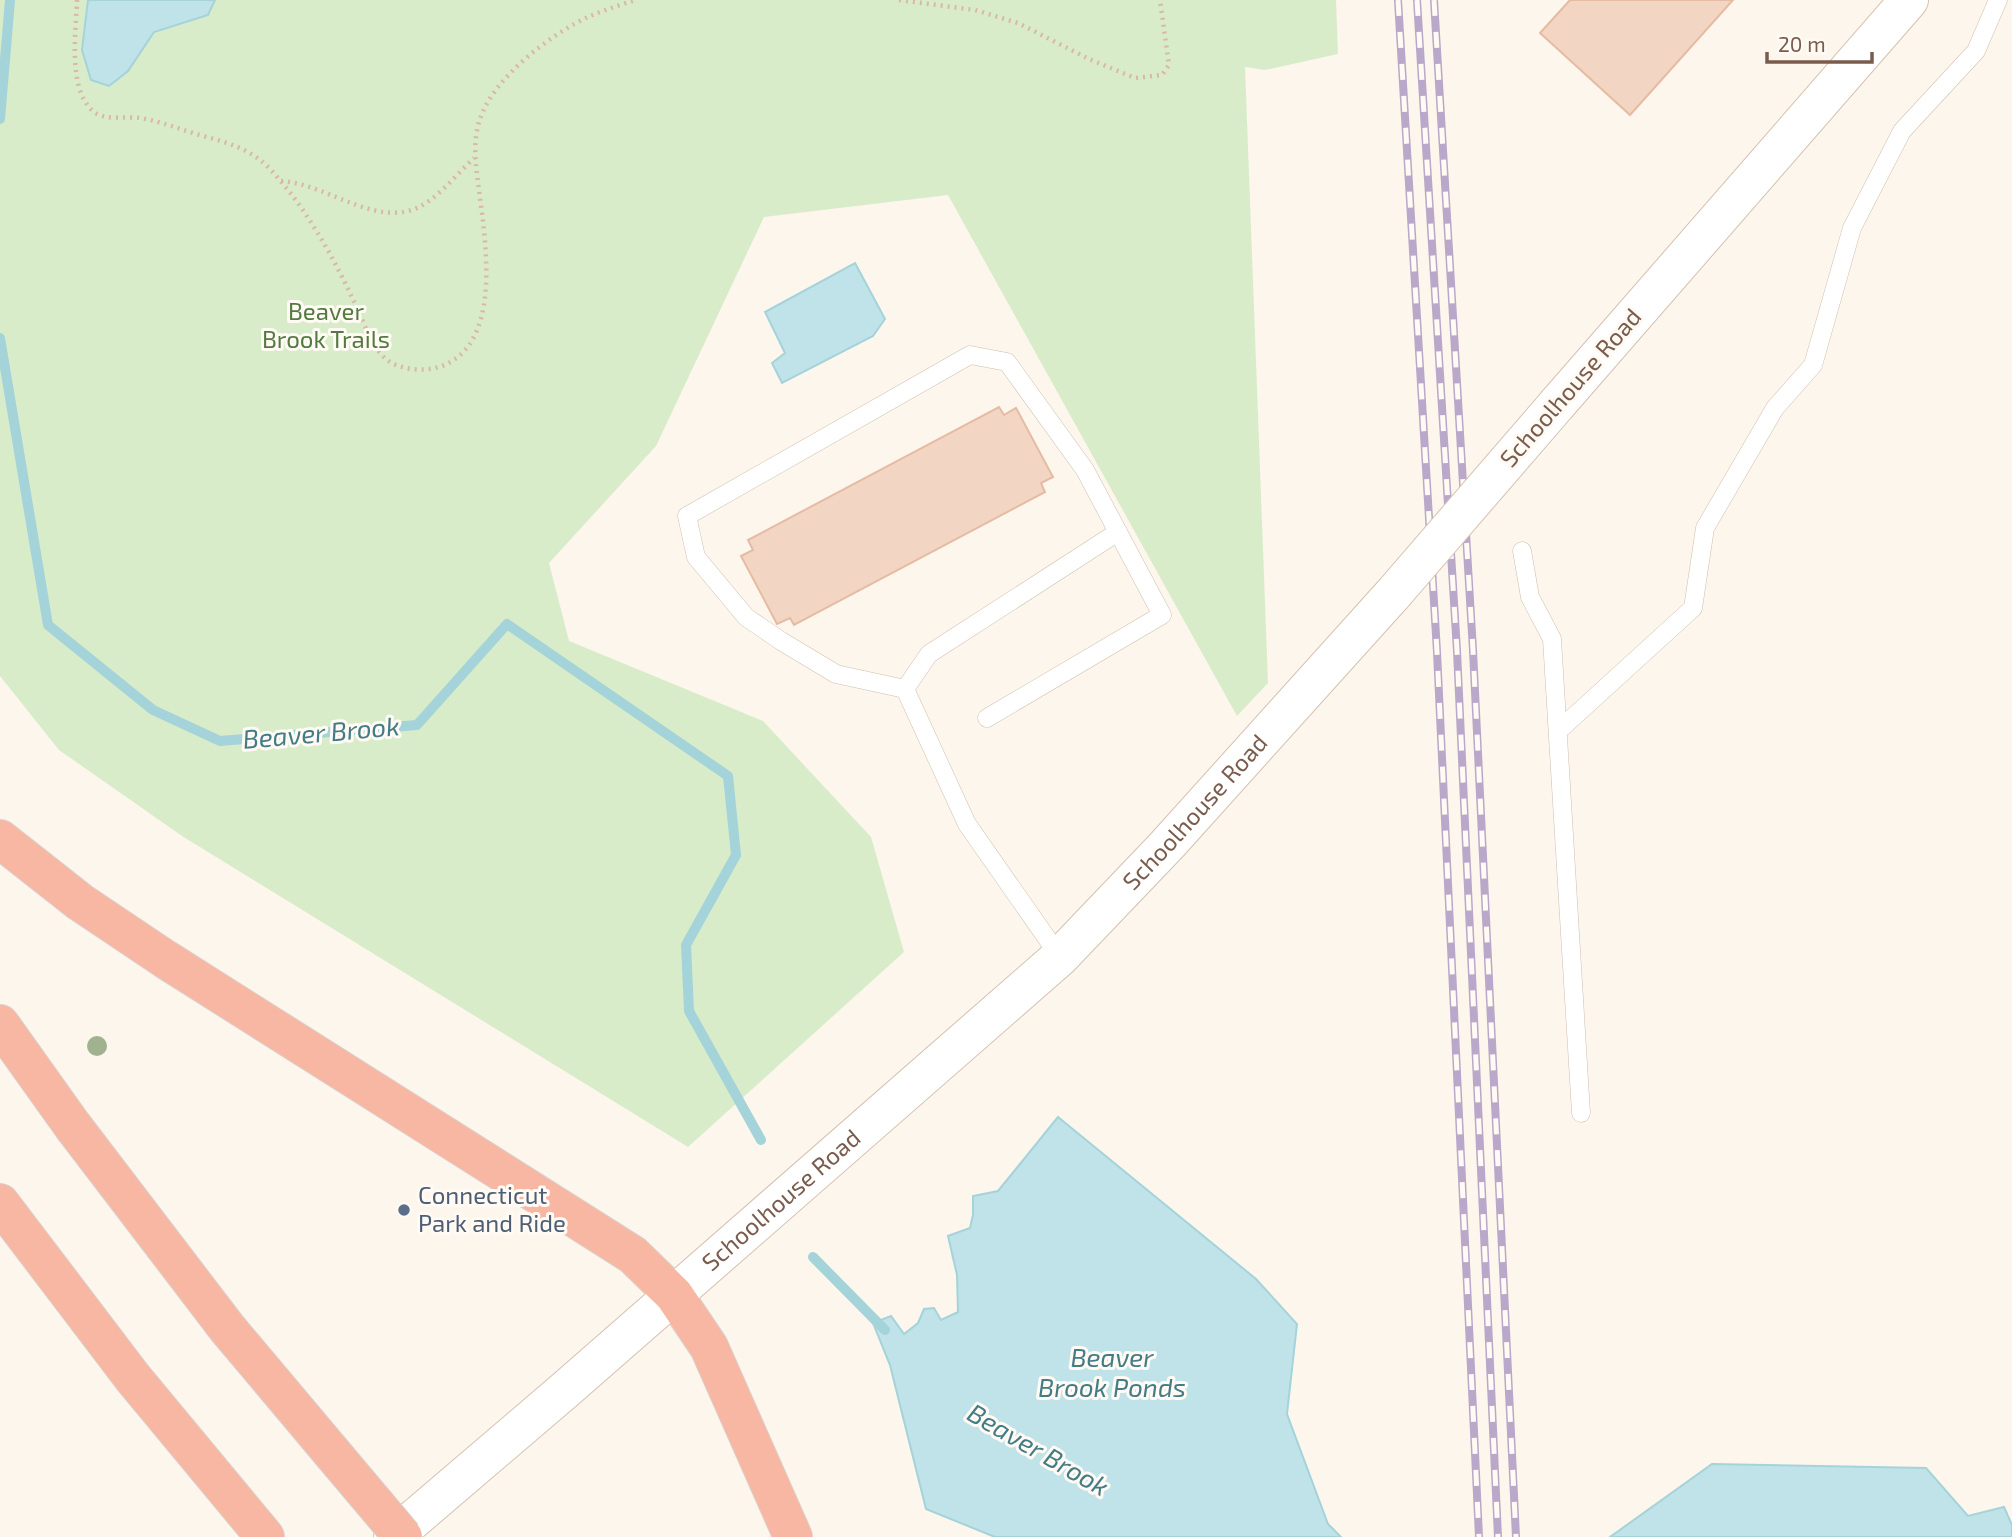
<svg xmlns="http://www.w3.org/2000/svg" width="2012" height="1537" viewBox="0 0 2012 1537" font-family="'Exo 2',sans-serif">
	<style>
		.green { fill: #d8ecc9 }
		.water { fill: #bfe3e8; stroke: #a5d3da; stroke-width: 2 }
		.lines { fill: none; stroke-linecap: round; stroke-linejoin: round }
		.stream { stroke: #a5d3da; stroke-width: 10 }
		.building { fill: #f3d5c3; stroke: #e6bba3; stroke-width: 2 }
		.lane-casing { stroke: #d1beb0; stroke-width: 19 }
		.secondary-casing { stroke: #d6c0b0; stroke-width: 40 }
		.highway-casing { stroke: #dad1cd; stroke-width: 40 }
		.path { stroke: #d9b8a5; stroke-width: 4.5; stroke-dasharray: 2 5; stroke-linecap: butt }
		.lane { stroke: #fff; stroke-width: 18 }
		.secondary { stroke: #fff; stroke-width: 38 }
		.highway { stroke: #f7b7a3; stroke-width: 38 }
		.rail-casing { stroke: #b9a8c9; stroke-width: 8 }
		.rail { stroke: #fffaf3; stroke-width: 5; stroke-dasharray: 16; stroke-linecap: butt }
		.secondary-bridge-casing { stroke: #d6c0b0; stroke-width: 40; stroke-linecap: butt }
		.highway-bridge-casing { stroke: #dad1cd; stroke-width: 40; stroke-linecap: butt }
		.secondary-bridge { stroke: #fff; stroke-width: 38 }
		.highway-bridge { stroke: #f7b7a3; stroke-width: 38 }
		.tree { fill: #a0b28e }
		.service-dot { fill: #5c6f8a; stroke: #fffaf3; stroke-width: 2.5 }
		.labels { text-anchor: middle; stroke-width: 6; stroke-linejoin: round; paint-order: stroke }
		.park-label { font-size: 24px; fill: #537a41; stroke: #fffaf3 }
		.street-label { font-size: 24px; fill: #7a5c4d; stroke: #fffaf3 }
		.service-label { font-size: 24px; fill: #4e5e75; stroke: #fffaf3; text-anchor: start }
		.water-label { font-size: 26px; font-style: italic; fill: #437c86; stroke: #fffaf3 }
	</style>
	<rect width="100%" height="100%" fill="#fdf6ec"/>
	<path class="green" d="M0,0h1336l2,54 -73,16 -20,-3 23,616 -31,33 -289,-521 -184,22 -108,229 -107,117 20,78 194,80 108,116 33,115 -216,195 -506,-311 -123,-86 -59,-74z"/>
	<g class="water">
		<path d="M88,0h127l-7,15 -54,17 -26,39 -19,15 -18,-6 -9,-30z"/>
		<path d="M855,263l30,56 -12,17 -91,47 -10,-20 13,-10 -20,-41z"/>
		<path d="M1058,1117l198,162 41,45 -10,90 41,110 13,13h-346l-69,-28 -36,-144 -17,-42 18,-7 13,18 14,-11 6,-14 10,-1 7,12 17,-8 -1,-37 -9,-39 22,-8 3,-13v-19l25,-5z"/>
		<path d="M1712,1464l214,4 42,48 36,-9 8,18v12h-402z"/>
	</g>
	<g class="lines">
		<g class="stream">
			<path d="M0,119l10,-119"/>
			<path d="M0,338l48,287 105,85 67,31 197,-16 90,-101 221,152 8,79 -50,90 3,66 72,129"/>
			<path d="M813,1257l72,73"/>
		</g>
	</g>
	<g class="building">
		<path d="M1570,0h163l-103,115 -90,-82z"/>
		<path d="M999,407l5,8 12,-7 37,69 -12,6 4,9 -251,133 -4,-7 -13,6 -36,-68 12,-6 -5,-10z"/>
	</g>
	<g class="lines">
		<g class="lane-casing">
			<g id="lane">
				<path d="M1522,551l8,46 22,42 29,474"/>
				<path d="M905,689l24,-35 189,-122"/>
				<path d="M987,718l175,-103 -77,-145 -78,-108 -37,-7 -283,161 9,41 50,60 35,24 55,33 69,15 62,135 93,133"/>
				<path d="M1558,731l135,-123 12,-80 70,-120 38,-43 39,-137 50,-97 74,-80 22,-51"/>
			</g>
		</g>
		<g class="secondary-casing">
			<g id="secondary">
				<path d="M1558,403l351,-403"/>
				<path id="s1" d="M393,1537l172,-147 495,-433 107,-112 227,-252"/>
			</g>
		</g>
		<g class="highway-casing">
			<g id="highway">
				<path d="M0,839l80,63 85,57 468,296 41,40 35,52 84,190"/>
				<path d="M0,1024l72,101 155,203 106,126"/>
				<path d="M0,1203l133,175 132,159"/>
			</g>
		</g>
		<g class="path">
			<path d="M77,0c-1,31 -10,90 17,112 12,9 32,4 46,6 24,4 44,13 67,19 18,5 38,11 53,23 12,9 22,23 32,35 27,36 47,74 66,115 9,19 17,47 38,55 18,7 41,6 56,-4 47,-28 34,-117 28,-163 -3,-26 -9,-53 0,-79 13,-41 72,-86 110,-103 15,-6 30,-11 45,-16"/>
			<path d="M899,0l76,10 43,13 71,36 46,19 27,-3 7,-10 -9,-65"/>
			<path d="M281,181c49,3 100,52 145,22 18,-12 33,-31 48,-45"/>
		</g>
		<use href="#lane" class="lane"/>
		<use href="#secondary" class="secondary"/>
		<use href="#highway" class="highway"/>
		<g class="rail-casing">
			<g id="rail">
				<path d="M1398,0l39,652 42,885"/>
				<path d="M1417,0l40,651 41,886"/>
				<path d="M1434,0l39,650 43,887"/>
			</g>
		</g>
		<use href="#rail" class="rail"/>
		<g class="secondary-bridge-casing">
			<path id="secondary-bridge" d="M1394,593l164,-190"/>
		</g>
		<g class="highway-bridge-casing">
			<path id="highway-bridge" d="M333,1454l70,83"/>
		</g>
		<use href="#secondary-bridge" class="secondary-bridge"/>
		<use href="#highway-bridge" class="highway-bridge"/>
	</g>
	<circle class="tree" cx="97" cy="1046" r="10"/>
	<circle class="service-dot" cx="404" cy="1210" r="7"/>
	<g class="labels">
		<g class="park-label">
			<text x="326" y="320">Beaver<tspan x="326" dy="28">Brook Trails</tspan></text>
		</g>
		<g class="street-label">
			<text transform="translate(1571 388) rotate(-49)" y="8">Schoolhouse Road</text>
			<text dy="8" stroke="none"><textPath href="#s1" startOffset="1082">Schoolhouse Road</textPath></text>
			<text dy="8" stroke="none"><textPath href="#s1" startOffset="514">Schoolhouse Road</textPath></text>
		</g>
		<g class="service-label">
			<text x="418" y="1204">Connecticut<tspan x="418" dy="28">Park and Ride</tspan></text>
		</g>
		<g class="water-label">
			<text transform="translate(321 733) rotate(-5)" y="9">Beaver Brook</text>
			<text x="1112" y="1367">Beaver<tspan x="1112" dy="30">Brook Ponds</tspan></text>
			<text transform="translate(1038 1450) rotate(30)" y="9">Beaver Brook</text>
		</g>
	</g>
	<path d="M1767 52v10h105v-10" fill="none" stroke="#7a5c4d" stroke-width="3.5"/>
	<text x="1778" y="52" font-size="21" fill="#7a5c4d" stroke="#fffaf3" stroke-width="5" paint-order="stroke">20 m</text>
</svg>
